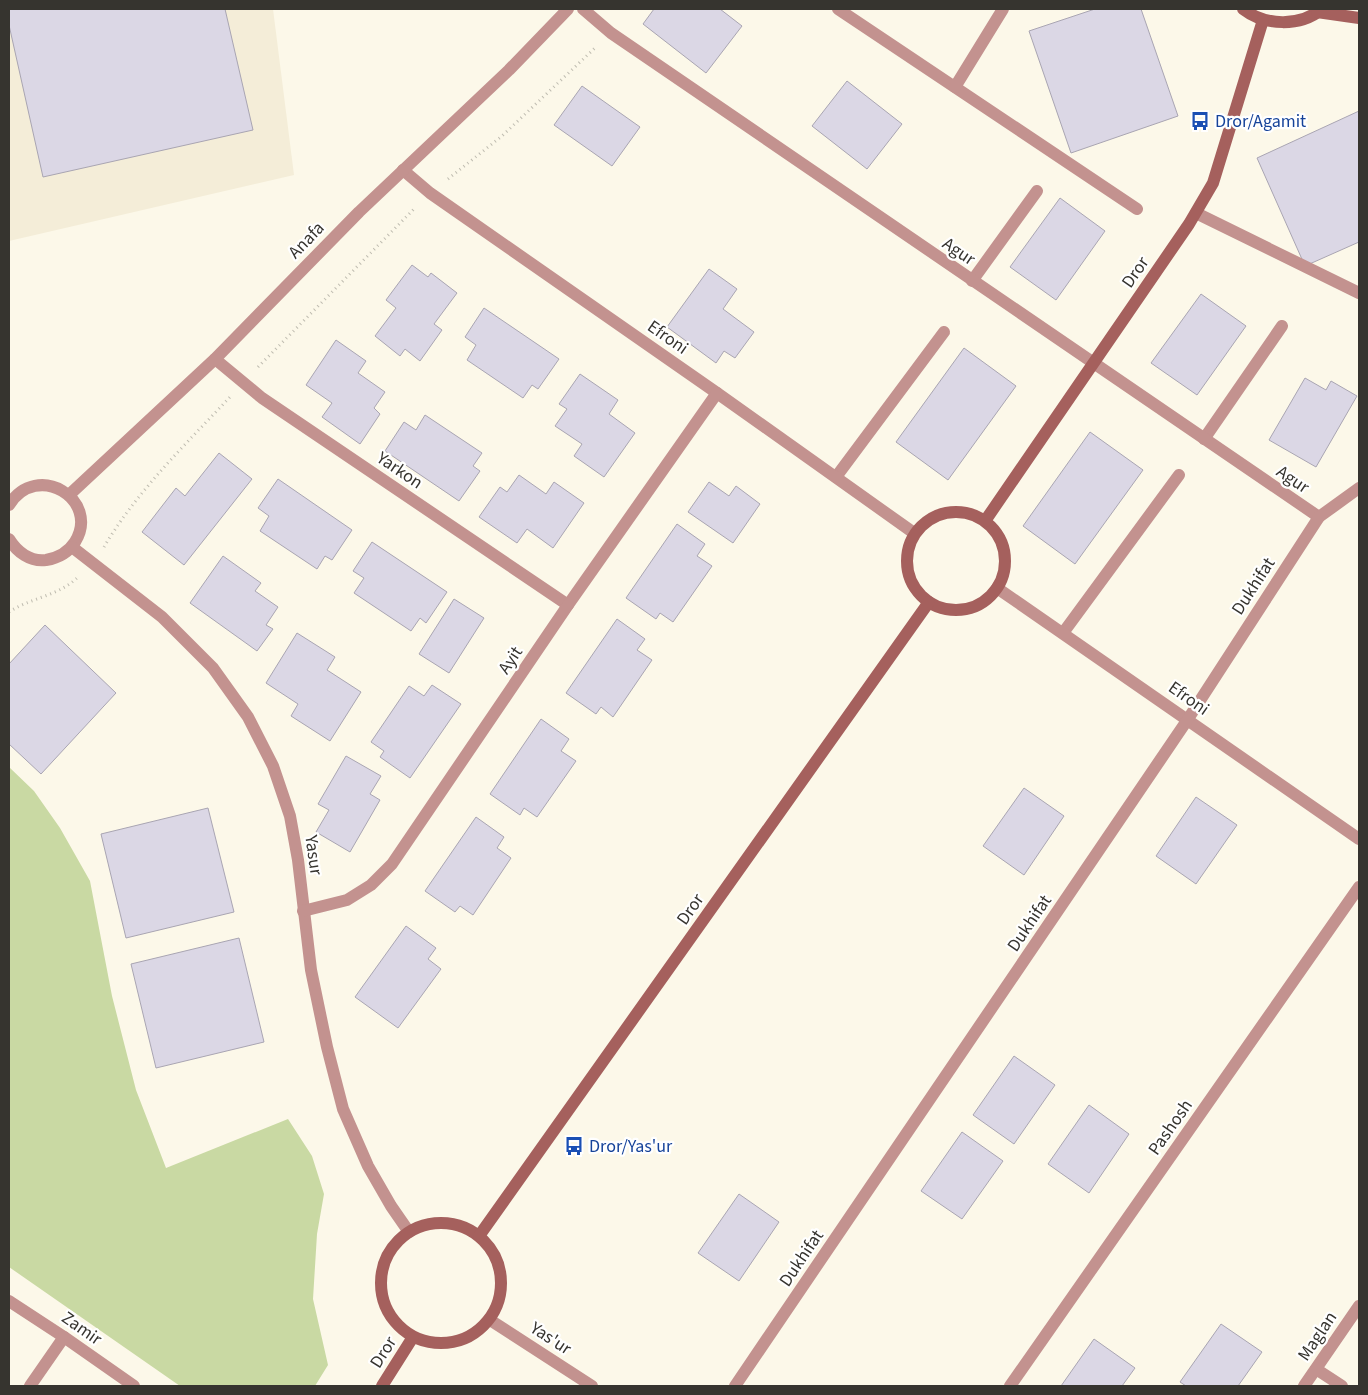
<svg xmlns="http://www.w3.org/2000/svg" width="1368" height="1395" viewBox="0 0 1368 1395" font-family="'Source Sans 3',sans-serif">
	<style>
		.built { fill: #f4edd8 }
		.green { fill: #c9d9a3 }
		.building { fill: #dbd7e5; stroke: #a9a5b2 }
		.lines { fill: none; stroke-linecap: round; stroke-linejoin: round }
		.path { stroke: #bfbcb0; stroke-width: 3; stroke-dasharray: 1 4; stroke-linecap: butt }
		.lane { stroke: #c3928f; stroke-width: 12 }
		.street { stroke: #c3928f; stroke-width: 12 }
		.secondary { stroke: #a5605d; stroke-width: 12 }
		.labels { text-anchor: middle; stroke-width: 4.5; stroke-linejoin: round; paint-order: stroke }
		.transit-label { font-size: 18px; fill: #164399; stroke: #fff; text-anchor: start }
		.street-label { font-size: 18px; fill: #36342f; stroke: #fff }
	</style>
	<rect width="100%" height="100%" fill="#fcf8e9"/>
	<path class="built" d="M9,9h264l21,166 -285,66z"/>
	<path class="green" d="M9,767l25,24 26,37 30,53 22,115 24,94 30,78 122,-49 24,37 12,38 -7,40 -4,65 15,66 -13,21h-135l-171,-119z"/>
	<g class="building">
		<path d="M9,9h216l28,121 -210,47 -34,-152z"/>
		<path d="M654,9h66l22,17 -36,47 -63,-49z"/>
		<path d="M1095,9h46l37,107 -107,37 -42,-122z"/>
		<path d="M847,81l55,43 -35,45 -55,-43z"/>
		<path d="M582,86l58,41 -28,39 -58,-41z"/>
		<path d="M1359,111v131l-54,24 -48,-108z"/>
		<path d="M1060,198l45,33 -49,69 -46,-33z"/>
		<path d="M412,265l16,12 3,-4 26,20 -23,31 8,6 -22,31 -15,-12 -5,7 -25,-20 21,-28 -10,-8z"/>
		<path d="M709,269l28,20 -14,20 31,23 -19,26 -11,-7 -8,12 -49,-36z"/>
		<path d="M1201,294l45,32 -49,69 -46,-32z"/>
		<path d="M484,308l75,51 -21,30 -6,-4 -9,13 -56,-38 9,-15 -11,-8z"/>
		<path d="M336,340l30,21 -8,12 27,19 -11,16 6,6 -20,30 -38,-27 10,-14 -26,-18z"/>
		<path d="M964,348l52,38 -68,94 -52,-38z"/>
		<path d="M580,374l38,26 -9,14 26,19 -31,44 -30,-21 8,-12 -27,-18 12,-17 -8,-5z"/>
		<path d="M1305,378l21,12 5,-9 26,15 -41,71 -47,-27z"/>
		<path d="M425,415l57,38 -9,13 7,5 -21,30 -74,-50 19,-29 12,8z"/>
		<path d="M1090,432l53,38 -68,94 -52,-38z"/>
		<path d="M219,453l33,26 -68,86 -42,-33 34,-44 9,8z"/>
		<path d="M519,475l27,19 8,-12 30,21 -31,45 -26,-19 -10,14 -38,-26 21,-30 7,5z"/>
		<path d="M278,479l74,51 -20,30 -7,-4 -8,13 -57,-38 9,-15 -11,-8z"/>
		<path d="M709,482l20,14 7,-10 24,18 -27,39 -45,-31z"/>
		<path d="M677,524l28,20 -8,12 15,10 -39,56 -13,-9 -4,6 -30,-21z"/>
		<path d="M372,542l75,50 -21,31 -6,-5 -9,13 -57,-38 10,-15 -11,-7z"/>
		<path d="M223,556l38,27 -6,8 23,16 -12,18 7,4 -16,22 -67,-48z"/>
		<path d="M454,599l30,19 -35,55 -30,-19z"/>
		<path d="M617,619l28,20 -8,11 15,10 -39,57 -12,-10 -5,7 -30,-21z"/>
		<path d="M45,625l71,68 -75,81 -32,-30v-80z"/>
		<path d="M297,633l38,24 -8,13 34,22 -31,49 -39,-25 7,-12 -32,-21z"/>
		<path d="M432,685l29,19 -51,74 -30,-21 4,-6 -13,-9 38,-56 15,10z"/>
		<path d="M541,719l28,20 -8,12 15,10 -39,56 -13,-9 -4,7 -30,-21z"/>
		<path d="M346,756l35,20 -11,18 10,6 -30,52 -34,-20 13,-22 -11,-6z"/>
		<path d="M1024,788l40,28 -40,59 -41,-29z"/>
		<path d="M1196,797l41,28 -41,59 -40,-28z"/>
		<path d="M208,808l26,104 -108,26 -25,-104z"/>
		<path d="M476,817l28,20 -7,11 14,10 -38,57 -13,-9 -5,6 -30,-21z"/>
		<path d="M406,926l30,22 -8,11 13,10 -43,59 -43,-31z"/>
		<path d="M239,938l25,104 -108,26 -25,-104z"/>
		<path d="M1014,1056l41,29 -41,59 -41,-29z"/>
		<path d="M1089,1105l40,29 -40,59 -41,-29z"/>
		<path d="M962,1132l41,29 -41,58 -41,-28z"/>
		<path d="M739,1194l40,28 -40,59 -41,-28z"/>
		<path d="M1221,1324l41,28 -24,34h-52l-6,-4z"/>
		<path d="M1094,1339l41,29 -13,18h-61z"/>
	</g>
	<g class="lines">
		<g class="path">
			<path d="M448,179l54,-43 94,-89"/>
			<path d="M258,367l157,-159"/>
			<path d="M104,547c33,-56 82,-103 126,-150"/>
			<path d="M9,612c21,-14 49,-16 68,-34"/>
		</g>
		<g class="lane">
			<path d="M838,9l299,200"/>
			<path d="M955,87l48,-78"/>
			<path d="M1196,213l163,80"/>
			<path d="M972,281l65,-90"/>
			<path d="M1204,439l78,-113"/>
			<path d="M836,477l108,-145"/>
			<path d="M1063,633l116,-158"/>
		</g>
		<g class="street">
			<path d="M583,9l28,24 708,484"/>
			<path d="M403,170l27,23 287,200 197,140"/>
			<path d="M215,359l47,39 306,207"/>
			<path d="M69,495l146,-136 144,-147 150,-142 59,-61"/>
			<path d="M9,505c28,-45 92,-5 66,37 -7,11 -17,16 -29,18 -16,2 -29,-8 -37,-21"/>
			<path d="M72,547l90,70 51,51 35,49 25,49 17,50 8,44 13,110 16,77 16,62 25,57 23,40 18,26"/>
			<path d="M997,588l362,251"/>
			<path d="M303,911l44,-11 24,-15 21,-21 176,-259 149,-212"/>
			<path d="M9,1301l55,36 70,49"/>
			<path d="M490,1320l102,66"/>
			<path d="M1316,1369l26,17"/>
			<path d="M30,1386l34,-49"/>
			<path d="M735,1386l453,-667 131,-202 40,-29"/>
			<path d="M1010,1386l349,-499"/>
			<path d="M1304,1386l55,-80"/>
		</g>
		<g class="secondary">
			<path d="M1243,9c22,17 57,18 79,0"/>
			<path d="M1317,12l42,6"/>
			<circle cx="956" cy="561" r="49"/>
			<path d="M985,521l204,-297 24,-41 50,-163"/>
			<circle cx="441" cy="1283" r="60"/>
			<path d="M479,1236l450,-634"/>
			<path d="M382,1386l31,-49"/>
		</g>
	</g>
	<defs>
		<g id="bus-bare" transform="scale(1.5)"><path d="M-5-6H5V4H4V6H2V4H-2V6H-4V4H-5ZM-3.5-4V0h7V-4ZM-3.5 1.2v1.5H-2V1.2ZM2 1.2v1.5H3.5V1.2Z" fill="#1a4fb4" stroke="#fff" stroke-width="2.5" paint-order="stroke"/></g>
	</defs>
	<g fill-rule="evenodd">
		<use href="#bus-bare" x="1200" y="121"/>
		<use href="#bus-bare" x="574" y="1146"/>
	</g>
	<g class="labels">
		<g class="transit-label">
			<text x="1215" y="127">Dror/Agamit</text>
			<text x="589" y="1152">Dror/Yas'ur</text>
		</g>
		<g class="street-label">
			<text transform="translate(306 240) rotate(-46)" y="6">Anafa</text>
			<text transform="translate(959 251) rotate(34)" y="6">Agur</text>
			<text transform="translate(1135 272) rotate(-55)" y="6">Dror</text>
			<text transform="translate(668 337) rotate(35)" y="6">Efroni</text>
			<text transform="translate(400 470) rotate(34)" y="6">Yarkon</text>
			<text transform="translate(1293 479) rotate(34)" y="6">Agur</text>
			<text transform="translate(1253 586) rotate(-57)" y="6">Dukhifat</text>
			<text transform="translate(510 660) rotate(-56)" y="6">Ayit</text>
			<text transform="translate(1189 698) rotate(35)" y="6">Efroni</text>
			<text transform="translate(314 855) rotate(82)" y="6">Yasur</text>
			<text transform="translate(690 909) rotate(-55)" y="6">Dror</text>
			<text transform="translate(1029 923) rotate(-56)" y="6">Dukhifat</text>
			<text transform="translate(1170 1127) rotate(-55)" y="6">Pashosh</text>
			<text transform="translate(801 1258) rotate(-56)" y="6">Dukhifat</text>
			<text transform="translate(82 1328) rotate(35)" y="6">Zamir</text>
			<text transform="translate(1317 1336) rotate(-56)" y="6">Maglan</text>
			<text transform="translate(551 1338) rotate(33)" y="6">Yas'ur</text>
			<text transform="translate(383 1352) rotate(-58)" y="6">Dror</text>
		</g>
	</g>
	<rect width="1368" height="1395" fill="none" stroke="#36342f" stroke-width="20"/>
</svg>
